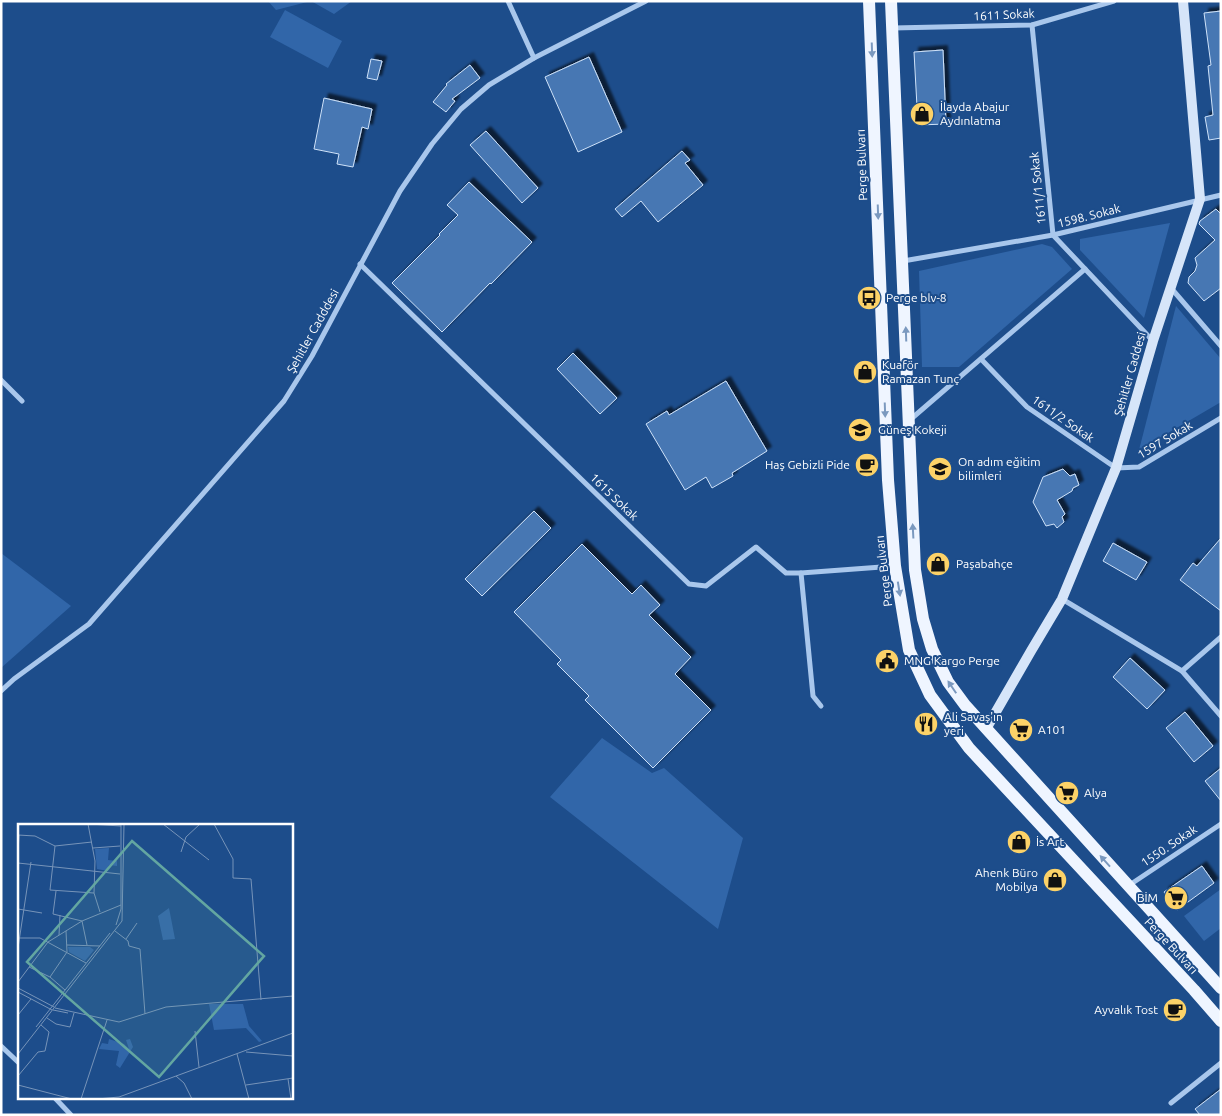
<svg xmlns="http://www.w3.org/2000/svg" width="1222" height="1116" viewBox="0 0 1222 1116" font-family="Ubuntu,sans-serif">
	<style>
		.green { fill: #3166a9 }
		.building { fill: #4677b3; stroke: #cfe2f9; filter: url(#shadow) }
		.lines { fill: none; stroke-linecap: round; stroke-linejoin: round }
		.street { stroke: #a9c7ec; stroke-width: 5 }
		.secondary { stroke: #d6e5f9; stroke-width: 10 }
		.primary { stroke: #eff5ff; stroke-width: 12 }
		.oneway { fill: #7b99bf }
		.labels { text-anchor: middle; stroke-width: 4; stroke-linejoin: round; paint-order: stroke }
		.street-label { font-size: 12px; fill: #fff; stroke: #1d4d8b }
		.poi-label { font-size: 12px; fill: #fff; stroke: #1d4d8b; text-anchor: start }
		.inset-road { fill: none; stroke: #7794b9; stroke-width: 1 }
		.view { fill: #63a6a1; fill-opacity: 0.15; stroke: #63a6a1; stroke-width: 2.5 }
		.inset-edge { fill: none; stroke: #fff; stroke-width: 2.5 }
	</style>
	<defs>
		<filter id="shadow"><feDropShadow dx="4.5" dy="-4.5" stdDeviation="1" flood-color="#0009"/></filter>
	</defs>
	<rect width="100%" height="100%" fill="#1d4d8b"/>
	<g class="green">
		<path d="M268,1h84l-18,13 -23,-13 -35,9z"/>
		<path d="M285,10l57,31 -14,27 -58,-31z"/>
		<path d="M1170,223l-26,95 -64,-68v-11z"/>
		<path d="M1042,244l10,3 20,22 -113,98h-37l-3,-96z"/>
		<path d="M1176,306l45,53v43l-82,48z"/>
		<path d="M1,553l70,53 -70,62z"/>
		<path d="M602,738l50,35 12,-5 79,70 -25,91 -168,-132z"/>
		<path d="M1221,889v39l-17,13 -20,-25z"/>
	</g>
	<g class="building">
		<path d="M1221,11v127l-12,2 -4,-23 8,-2 -5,-49 3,-1 -7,-52z"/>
		<path d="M943,50l3,74 -28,1 -4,-73z"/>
		<path d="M589,57l33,75 -44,20 -33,-75z"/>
		<path d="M371,59l11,2 -5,19 -10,-2z"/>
		<path d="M470,65l10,13 -28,21 3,2 -9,11 -13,-10 14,-17 -1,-1z"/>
		<path d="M324,98l48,11 -4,20 -6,-2 -9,40 -16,-3 2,-10 -25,-5z"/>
		<path d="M486,131l52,57 -16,15 -52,-58z"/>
		<path d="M682,151l8,9 -5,3 18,22 -45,37 -17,-21 -19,16 -7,-8z"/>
		<path d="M469,182l63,60 -41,42 -1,-1 -48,49 -50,-49 48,-48 -1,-1 19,-19 -11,-10z"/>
		<path d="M1216,209l5,5v74l-17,13 -16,-18 1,-6 6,-6 2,-6 -2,-7 20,-18 -16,-16 1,-3z"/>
		<path d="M573,353l44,45 -17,16 -43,-45z"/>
		<path d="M726,381l41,70 -35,22 1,3 -21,12 -6,-11 -21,13 -39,-66 21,-13 2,4z"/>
		<path d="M1063,469l7,7 5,-2 4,11 -6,3 -1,3 -15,9 8,14 -3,3 2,5 -7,6 -3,-4 -8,2 -13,-24 10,-25z"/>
		<path d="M534,511l17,17 -69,68 -17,-17z"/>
		<path d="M1221,538v73l-41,-31 13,-17 4,3z"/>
		<path d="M1113,543l34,19 -11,18 -33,-19z"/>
		<path d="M582,544l50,50 9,-9 19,20 -11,10 42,42 -16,17 36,36 -58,58 -68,-68 4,-4 -32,-32 4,-4 -47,-48z"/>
		<path d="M1130,658l35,32 -18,19 -34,-32z"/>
		<path d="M1185,712l28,34 -19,16 -28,-34z"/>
		<path d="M1221,768v33l-16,-20z"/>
		<path d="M1202,866l12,17 -37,27 -13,-18z"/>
		<path d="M1221,1089v26h-21l-5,-6z"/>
	</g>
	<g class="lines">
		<g class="street">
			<path d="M508,1l26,57"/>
			<path d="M1032,25l21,210 100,106"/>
			<path d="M893,28l139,-3 82,-24"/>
			<path d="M903,261l150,-26 168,-40"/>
			<path d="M360,264l329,320 17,2 50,-39 30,26h15l94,-7"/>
			<path d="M1171,288l50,58"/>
			<path d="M981,359l46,48 89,61 23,-1 82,-49"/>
			<path d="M1,380l21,21"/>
			<path d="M911,419l174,-150"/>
			<path d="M801,573l12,123 8,10"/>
			<path d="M1062,599l120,72 39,45"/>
			<path d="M1182,671l39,-34"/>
			<path d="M1,691l13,-12 75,-55 195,-223 28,-45 88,-165 32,-47 29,-35 28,-24 45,-27 112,-57"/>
			<path d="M1128,886l93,-62"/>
			<path d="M1,1046l18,17"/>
			<path d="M54,1097l17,18"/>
			<path d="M1171,1103l50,-40"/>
		</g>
		<path class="secondary" d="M986,729l45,-78 31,-52 54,-131 37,-127 47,-142 -17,-198"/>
		<g class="primary">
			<path d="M869,1l19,479 7,86 14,84 21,45 39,53 225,242 27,31"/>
			<path d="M891,1l24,569 8,49 9,30 16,33 17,23 256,283"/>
		</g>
	</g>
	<defs><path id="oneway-solid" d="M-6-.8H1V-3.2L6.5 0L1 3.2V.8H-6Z" transform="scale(1.25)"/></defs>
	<g class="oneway">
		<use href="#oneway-solid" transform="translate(872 50) rotate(88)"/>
		<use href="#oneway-solid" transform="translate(878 212) rotate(88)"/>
		<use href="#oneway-solid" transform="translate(906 334) rotate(-92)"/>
		<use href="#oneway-solid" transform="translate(885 410) rotate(88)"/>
		<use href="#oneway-solid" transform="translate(913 531) rotate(-93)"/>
		<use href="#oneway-solid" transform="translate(899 589) rotate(81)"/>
		<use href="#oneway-solid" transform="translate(952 687) rotate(-124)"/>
		<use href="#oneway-solid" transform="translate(1105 861) rotate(-132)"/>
	</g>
	<defs>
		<g id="shop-disc" transform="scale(1.25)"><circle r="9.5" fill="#fcd268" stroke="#1d4d8b"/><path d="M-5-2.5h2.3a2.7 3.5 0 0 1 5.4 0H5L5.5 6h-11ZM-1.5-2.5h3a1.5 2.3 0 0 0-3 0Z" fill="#111"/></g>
		<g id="bus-disc" transform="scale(1.25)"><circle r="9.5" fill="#fcd268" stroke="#1d4d8b"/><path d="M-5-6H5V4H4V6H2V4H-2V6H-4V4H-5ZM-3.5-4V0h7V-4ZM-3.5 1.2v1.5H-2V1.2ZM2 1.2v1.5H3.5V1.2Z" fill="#111"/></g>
		<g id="school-disc" transform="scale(1.25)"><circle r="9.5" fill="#fcd268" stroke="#1d4d8b"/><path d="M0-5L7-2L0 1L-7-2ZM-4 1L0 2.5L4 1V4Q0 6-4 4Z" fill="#111"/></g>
		<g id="cafe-disc" transform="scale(1.25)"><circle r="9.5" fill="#fcd268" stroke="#1d4d8b"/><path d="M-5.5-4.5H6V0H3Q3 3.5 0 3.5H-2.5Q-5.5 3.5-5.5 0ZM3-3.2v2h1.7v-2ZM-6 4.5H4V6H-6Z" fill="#111"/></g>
		<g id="civic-disc" transform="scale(1.25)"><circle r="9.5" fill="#fcd268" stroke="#1d4d8b"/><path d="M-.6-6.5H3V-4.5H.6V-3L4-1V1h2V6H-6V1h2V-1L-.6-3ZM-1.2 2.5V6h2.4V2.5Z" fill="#111"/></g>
		<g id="restaurant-disc" transform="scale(1.25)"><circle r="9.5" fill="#fcd268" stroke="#1d4d8b"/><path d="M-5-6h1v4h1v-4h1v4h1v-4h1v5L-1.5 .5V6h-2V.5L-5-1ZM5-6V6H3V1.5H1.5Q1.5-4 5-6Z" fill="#111"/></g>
		<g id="supermarket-disc" transform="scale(1.25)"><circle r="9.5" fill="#fcd268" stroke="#1d4d8b"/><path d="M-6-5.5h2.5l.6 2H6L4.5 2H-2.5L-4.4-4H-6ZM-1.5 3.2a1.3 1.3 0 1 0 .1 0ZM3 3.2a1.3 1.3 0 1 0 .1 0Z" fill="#111"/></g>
	</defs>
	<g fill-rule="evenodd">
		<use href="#shop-disc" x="922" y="114"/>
		<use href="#bus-disc" x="869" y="298"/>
		<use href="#shop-disc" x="865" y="372"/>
		<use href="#school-disc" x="860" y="430"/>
		<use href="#cafe-disc" x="867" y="465"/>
		<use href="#school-disc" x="940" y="469"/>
		<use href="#shop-disc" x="938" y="564"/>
		<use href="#civic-disc" x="887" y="661"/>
		<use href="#restaurant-disc" x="926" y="724"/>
		<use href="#supermarket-disc" x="1021" y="730"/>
		<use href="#supermarket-disc" x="1067" y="793"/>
		<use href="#shop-disc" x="1019" y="842"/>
		<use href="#shop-disc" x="1055" y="880"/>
		<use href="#supermarket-disc" x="1176" y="898"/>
		<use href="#cafe-disc" x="1175" y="1010"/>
	</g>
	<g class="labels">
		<g class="street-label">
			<text transform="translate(1004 15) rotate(-3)" y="4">1611 Sokak</text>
			<text transform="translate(862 165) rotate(-92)" y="4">Perge Bulvarı</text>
			<text transform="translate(1038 188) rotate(-96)" y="4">1611/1 Sokak</text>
			<text transform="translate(1089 216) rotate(-14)" y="4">1598. Sokak</text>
			<text transform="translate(313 331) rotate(-61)" y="4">Şehitler Cadddesi</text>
			<text transform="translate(1130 374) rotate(-74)" y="4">Şehitler Caddesi</text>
			<text transform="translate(1063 419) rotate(35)" y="4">1611/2 Sokak</text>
			<text transform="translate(1165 440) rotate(-31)" y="4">1597 Sokak</text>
			<text transform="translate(614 497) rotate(44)" y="4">1615 Sokak</text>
			<text transform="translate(884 571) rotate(-97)" y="4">Perge Bulvarı</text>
			<text transform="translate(1169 846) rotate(-34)" y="4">1550. Sokak</text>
			<text transform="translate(1171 946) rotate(47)" y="4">Perge Bulvarı</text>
		</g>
		<g class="poi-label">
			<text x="940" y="111">İlayda Abajur<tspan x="940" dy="14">Aydınlatma</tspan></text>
			<text x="886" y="302">Perge blv-8</text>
			<text x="882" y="369">Kuaför<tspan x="882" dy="14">Ramazan Tunç</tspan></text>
			<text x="878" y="434">Güneş Kokeji</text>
			<text x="958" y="466">On adım eğitim<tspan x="958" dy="14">bilimleri</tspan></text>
			<text x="850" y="469" text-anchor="end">Haş Gebizli Pide</text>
			<text x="956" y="568">Paşabahçe</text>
			<text x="904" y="665">MNG Kargo Perge</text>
			<text x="944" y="721">Ali Savaş'ın<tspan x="944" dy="14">yeri</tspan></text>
			<text x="1038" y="734">A101</text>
			<text x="1084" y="797">Alya</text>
			<text x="1036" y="846">İs Art</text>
			<text x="1038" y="877" text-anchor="end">Ahenk Büro<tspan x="1038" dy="14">Mobilya</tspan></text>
			<text x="1158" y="902" text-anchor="end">BİM</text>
			<text x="1158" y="1014" text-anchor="end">Ayvalık Tost</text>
		</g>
	</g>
	<g transform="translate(18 824)">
		<rect width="275" height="275" fill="#1d4d8b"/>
		<path d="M91,24l-1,12 9,1v5l-8,-1 -1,6 -11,-2 -2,-20zM151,84l6,31 -12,1 -5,-24zM50,123h22l4,3 -9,11 -16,-9zM191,180h34l6,22 13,15 -3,1 -13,-14 -32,2zM91,215l15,5 5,5 -3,-9 4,-1 3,8 -13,21 -4,-3 3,-14 -20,-2 3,-6 6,1z" fill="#3166a9"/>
		<path class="inset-road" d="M70,0l7,37 -1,32 6,19M71,0l32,2M145,0l46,36M196,0l19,35v19l18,1 10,121M0,11l17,1 20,10M37,22l-5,44 44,3M37,22l37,-4M75,24l27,-2M163,28l5,-15 14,-13M0,29l1,-18M0,39l102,11M38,67l-3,23 29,7 5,24M0,85l24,4M98,101l5,-16v-85M97,107l13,10 1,5 11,3 5,65M41,111l1,-20M0,114h22l46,25M108,115l11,-16M49,121l33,1M0,124l13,-86M11,143l21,10 15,13M32,153l17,-25 -1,-21M0,158l30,-40 34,-21 39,-16M0,164l36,19M0,168l34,18M37,184l64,14 47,-15 127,-11M35,186l15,3M0,191l13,-16M29,194l9,6 14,3 4,-14M18,203l74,-94M177,207l4,36M228,228l47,4M0,230l104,-133 2,-97M219,230l12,45M0,252l20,-24 7,-1 4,-19 -8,-7M158,252l8,7 8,16M270,255l3,20M0,261l54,14M228,261l47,-7M63,275l26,-79M79,275l22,-2 174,-64"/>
		<path class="view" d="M114,17l132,115 -105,121 -132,-115z"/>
		<rect width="275" height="275" class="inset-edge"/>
	</g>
	<rect width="1222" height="1116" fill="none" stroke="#ffffff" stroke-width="5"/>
</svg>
